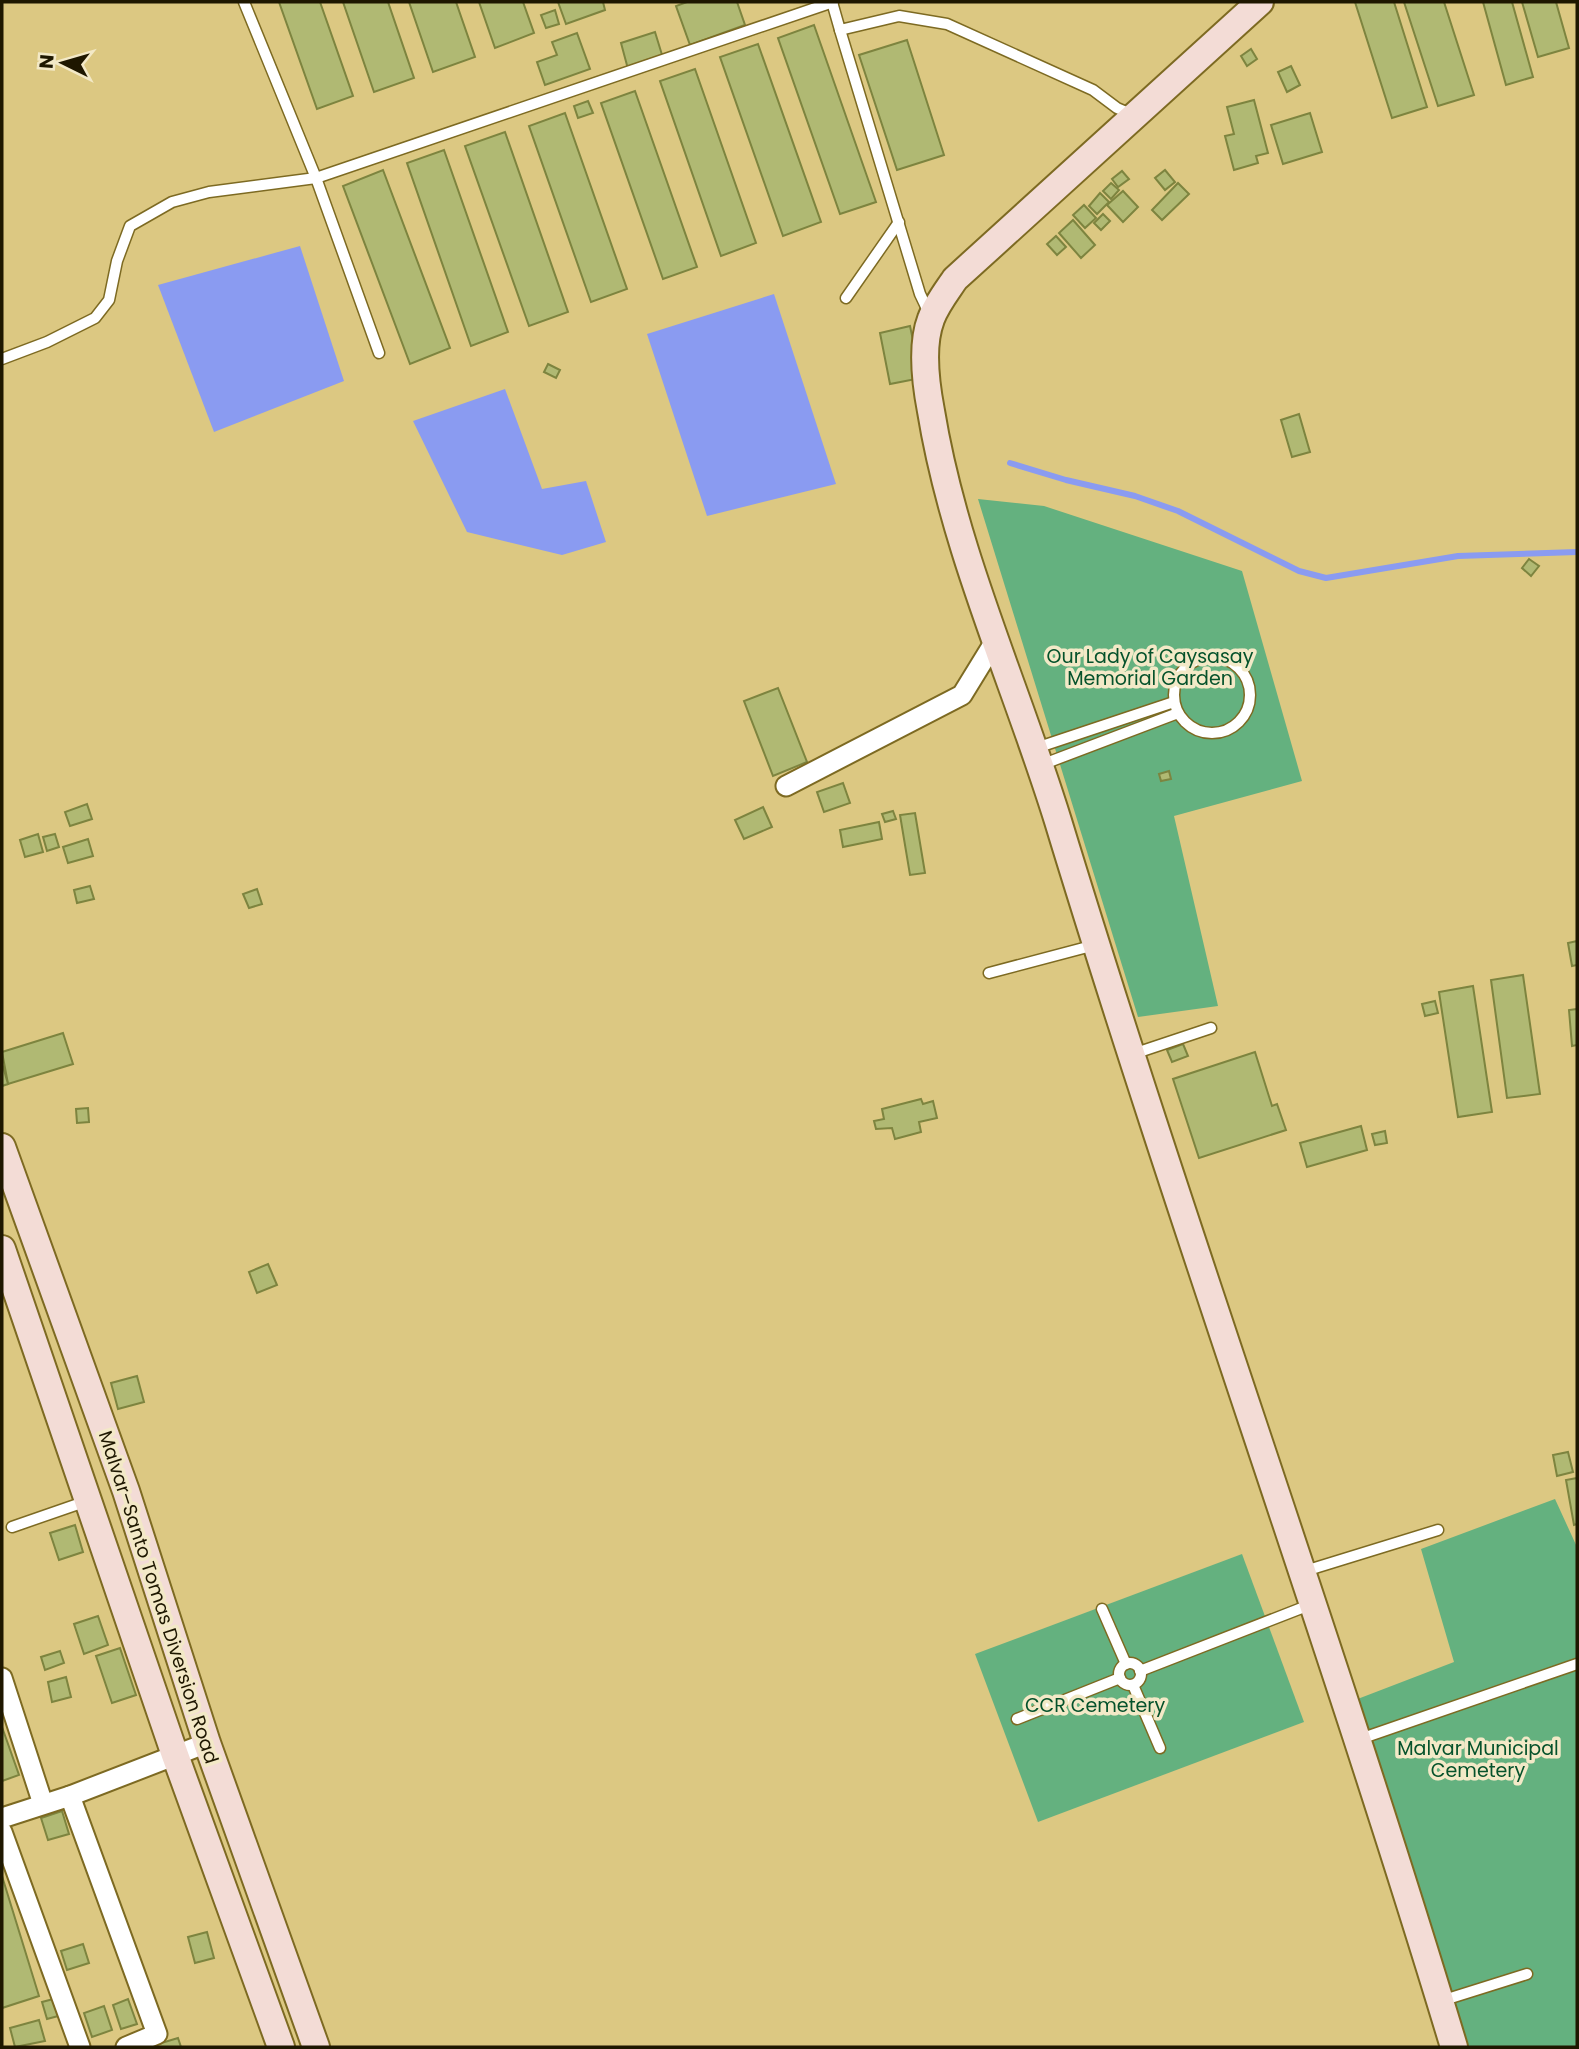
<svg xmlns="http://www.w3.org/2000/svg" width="1579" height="2049" viewBox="0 0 1579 2049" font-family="Poppins,sans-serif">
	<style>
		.green { fill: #64b17f }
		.water { fill: #8a9bf1 }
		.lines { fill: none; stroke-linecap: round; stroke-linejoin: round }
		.stream { stroke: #8a9bf1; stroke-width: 6 }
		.building { fill: #b0b973; stroke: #7d843f; stroke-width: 2 }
		.lane-casing { stroke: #7d6a22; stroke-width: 13 }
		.street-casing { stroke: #7d6a22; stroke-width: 23 }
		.secondary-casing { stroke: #7d6a22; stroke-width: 30 }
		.lane { stroke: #fff; stroke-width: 10 }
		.street { stroke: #fff; stroke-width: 19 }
		.secondary { stroke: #f3dcd6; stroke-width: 26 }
		.labels { text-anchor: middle; stroke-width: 7; stroke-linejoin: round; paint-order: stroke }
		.park-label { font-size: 19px; fill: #05522b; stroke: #f3e9c7 }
		.street-label { font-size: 19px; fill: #1e1700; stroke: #f3e9c7 }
	</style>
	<rect width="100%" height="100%" fill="#dcc882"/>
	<g class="green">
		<path d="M978,499l66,7 198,65 60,210 -128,35 44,190 -80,11z"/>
		<path d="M1555,1499l22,48v500h-109l-113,-347 99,-38 -33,-113z"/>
		<path d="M1242,1554l62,168 -266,100 -63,-168z"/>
	</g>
	<g class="water">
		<path d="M300,246l44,135 -130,51 -56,-147z"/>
		<path d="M774,294l62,190 -129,32 -60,-182z"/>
		<path d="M505,389l37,100 44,-8 20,61 -44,13 -95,-23 -54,-111z"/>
	</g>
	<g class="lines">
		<path class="stream" d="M1010,463l56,17 69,16 43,15 121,60 27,7 132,-22 119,-4"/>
	</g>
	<g class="building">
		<path d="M279,2h41l33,94 -36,13z"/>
		<path d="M343,2h45l26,76 -40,14z"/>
		<path d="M409,2h47l19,55 -42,15z"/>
		<path d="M479,2h44l11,31 -39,15z"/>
		<path d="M558,2h45l2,8 -39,14z"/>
		<path d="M687,2h50l8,23 -55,20 -14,-39z"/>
		<path d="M1355,2h39l33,105 -35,11z"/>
		<path d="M1404,2h40l30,93 -36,11z"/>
		<path d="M1483,2h29l21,75 -27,8z"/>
		<path d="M1522,2h34l13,46 -31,9z"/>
		<path d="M555,10l4,14 -13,4 -5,-13z"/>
		<path d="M814,25l62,177 -36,12 -62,-176z"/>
		<path d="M655,32l8,26 -35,11 -7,-26z"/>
		<path d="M577,33l13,36 -45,16 -8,-23 20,-7 -5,-13z"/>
		<path d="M907,40l37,115 -47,15 -38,-115z"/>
		<path d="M758,44l63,178 -38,14 -63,-179z"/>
		<path d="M1251,49l6,10 -10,7 -6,-10z"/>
		<path d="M1291,66l9,19 -13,7 -9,-20z"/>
		<path d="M695,69l61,174 -35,13 -61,-175z"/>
		<path d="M635,91l62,176 -34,12 -62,-176z"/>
		<path d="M1254,100l14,53 -12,3 2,7 -24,7 -9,-34 9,-2 -7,-27z"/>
		<path d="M588,101l5,12 -15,5 -4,-12z"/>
		<path d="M565,113l62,176 -36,13 -62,-176z"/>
		<path d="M1310,113l12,39 -39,12 -12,-39z"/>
		<path d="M505,132l63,180 -39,14 -64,-180z"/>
		<path d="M444,150l64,182 -37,14 -64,-183z"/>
		<path d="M383,170l67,178 -40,16 -67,-178z"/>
		<path d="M1165,170l10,12 -10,8 -10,-12z"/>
		<path d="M1122,171l7,8 -11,8 -6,-8z"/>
		<path d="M1111,183l8,7 -8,9 -8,-8z"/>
		<path d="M1178,183l11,11 -27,26 -10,-10z"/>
		<path d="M1123,191l15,16 -15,15 -16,-17z"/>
		<path d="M1100,193l9,9 -12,12 -8,-8z"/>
		<path d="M1084,205l12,13 -11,10 -12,-13z"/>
		<path d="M1103,214l7,7 -9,9 -7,-7z"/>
		<path d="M1073,220l22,25 -14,13 -22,-25z"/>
		<path d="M1056,236l10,11 -9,8 -10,-11z"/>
		<path d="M910,326l11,52 -31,6 -10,-51z"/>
		<path d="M548,364l12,6 -4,8 -12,-6z"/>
		<path d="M1299,414l11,38 -18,5 -11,-37z"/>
		<path d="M1529,559l10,7 -8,10 -9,-8z"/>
		<path d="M778,688l29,74 -34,14 -29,-75z"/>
		<path d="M1169,771l2,8 -10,2 -2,-7z"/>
		<path d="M843,783l7,20 -26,9 -7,-20z"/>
		<path d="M87,804l5,15 -22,7 -5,-14z"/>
		<path d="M763,807l9,20 -28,12 -9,-19z"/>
		<path d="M893,811l3,8 -11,3 -3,-8z"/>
		<path d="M915,813l10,60 -15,2 -10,-60z"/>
		<path d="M879,822l3,17 -39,8 -3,-17z"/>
		<path d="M38,834l5,18 -18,5 -5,-17z"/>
		<path d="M55,834l4,13 -12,4 -4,-14z"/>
		<path d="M88,839l5,17 -25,7 -5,-16z"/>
		<path d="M90,886l4,13 -17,4 -3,-13z"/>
		<path d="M257,889l5,15 -13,4 -6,-14z"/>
		<path d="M1577,941v24l-5,1 -4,-23z"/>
		<path d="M1523,975l17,119 -33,4 -16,-118z"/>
		<path d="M1473,986l19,126 -34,5 -19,-125z"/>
		<path d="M1435,1001l3,12 -13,3 -3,-12z"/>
		<path d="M1577,1009v36l-5,1 -3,-36z"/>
		<path d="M63,1033l10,31 -65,20 -6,-32z"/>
		<path d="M1183,1044l5,12 -16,6 -5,-12z"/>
		<path d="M1255,1052l17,54 5,-2 9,26 -87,28 -26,-79z"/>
		<path d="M2,1063l6,21 -6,2z"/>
		<path d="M921,1099l2,5 10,-3 4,17 -18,4 2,10 -26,7 -3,-11 -16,1 -2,-8 10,-2 -2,-10z"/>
		<path d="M88,1108l1,14 -12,1 -1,-14z"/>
		<path d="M1361,1126l6,24 -60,17 -7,-24z"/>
		<path d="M1385,1131l2,12 -12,2 -3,-11z"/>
		<path d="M268,1264l9,21 -20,8 -8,-21z"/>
		<path d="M137,1376l7,26 -26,7 -7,-26z"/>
		<path d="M1568,1452l5,20 -16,4 -4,-21z"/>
		<path d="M1577,1478v46l-3,1 -8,-45z"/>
		<path d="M75,1525l8,27 -24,8 -9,-27z"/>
		<path d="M98,1616l10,29 -24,9 -10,-30z"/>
		<path d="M120,1648l16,47 -24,8 -16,-47z"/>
		<path d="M60,1651l4,12 -19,7 -4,-13z"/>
		<path d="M66,1677l5,20 -19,5 -4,-20z"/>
		<path d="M2,1727l17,48 -17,6z"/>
		<path d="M62,1811l7,23 -21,6 -7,-22z"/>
		<path d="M2,1876l37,120 -37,12z"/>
		<path d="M207,1932l7,26 -19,5 -7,-26z"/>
		<path d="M83,1944l6,19 -22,7 -6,-19z"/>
		<path d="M57,1998l5,17 -15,4 -5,-17z"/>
		<path d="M128,1999l9,25 -16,5 -8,-24z"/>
		<path d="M104,2006l8,24 -20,7 -8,-24z"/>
		<path d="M39,2020l6,21 -30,6 -5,-19z"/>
		<path d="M178,2038l3,9h-33z"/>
	</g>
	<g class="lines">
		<g class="lane-casing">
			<g id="lane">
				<path d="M244,2l72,176 63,175"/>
				<path d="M832,2l8,28 59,-14 48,8 146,66 24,18 16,7"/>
				<path d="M840,30l80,264 9,19"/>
				<path d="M846,298l53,-76"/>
				<path d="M2,359l45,-17 48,-24 14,-18 8,-39 13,-35 42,-24 37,-10 107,-14 517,-176"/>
				<circle cx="1212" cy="695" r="38"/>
				<path d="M1036,748l138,-46"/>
				<path d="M1041,765l137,-52"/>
				<path d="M989,973l106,-28"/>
				<path d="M1133,1054l78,-26"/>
				<path d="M12,1527l75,-26"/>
				<path d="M1305,1571l133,-41"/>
				<path d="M1102,1609l24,55"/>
				<circle cx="1130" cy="1674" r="11"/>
				<path d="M1140,1671l172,-67"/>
				<path d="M1133,1685l27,63"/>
				<path d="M1017,1719l103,-41"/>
				<path d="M1360,1739l217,-75"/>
				<path d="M1441,2001l86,-27"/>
			</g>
		</g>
		<g class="street-casing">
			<g id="street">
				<path d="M786,786l176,-91 35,-57"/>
				<path d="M2,1678l41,126"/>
				<path d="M70,1796l87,238 -31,13"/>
				<path d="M2,1818l68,-22 137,-53"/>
				<path d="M2,1832l78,215"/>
			</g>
		</g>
		<g class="secondary-casing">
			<g id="secondary">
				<path d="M1260,2l-305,277c-8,12 -19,26 -24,40 -10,26 -5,66 0,92 23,141 85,274 127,410 125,411 272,815 396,1226"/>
				<path d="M2,1147l124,344 81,252 109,304"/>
				<path d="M2,1249l173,506 106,292"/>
			</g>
		</g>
		<use href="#lane" class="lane"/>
		<use href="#street" class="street"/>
		<use href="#secondary" class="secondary"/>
	</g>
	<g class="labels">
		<g class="park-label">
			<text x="1150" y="663">Our Lady of Caysasay<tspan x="1150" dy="22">Memorial Garden</tspan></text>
			<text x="1095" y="1712">CCR Cemetery</text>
			<text x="1478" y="1755">Malvar Municipal<tspan x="1478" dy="22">Cemetery</tspan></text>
		</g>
		<g class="street-label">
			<text transform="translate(159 1597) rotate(72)" y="7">Malvar–Santo Tomas Diversion Road</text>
		</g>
	</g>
	<rect width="1579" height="2049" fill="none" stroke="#1e1700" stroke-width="7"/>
	<g transform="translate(63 63) rotate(275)" stroke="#f3e9c7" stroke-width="5" paint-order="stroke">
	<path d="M0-5L12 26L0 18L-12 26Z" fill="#1e1700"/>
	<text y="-10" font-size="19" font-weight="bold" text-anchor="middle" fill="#1e1700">N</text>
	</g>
</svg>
